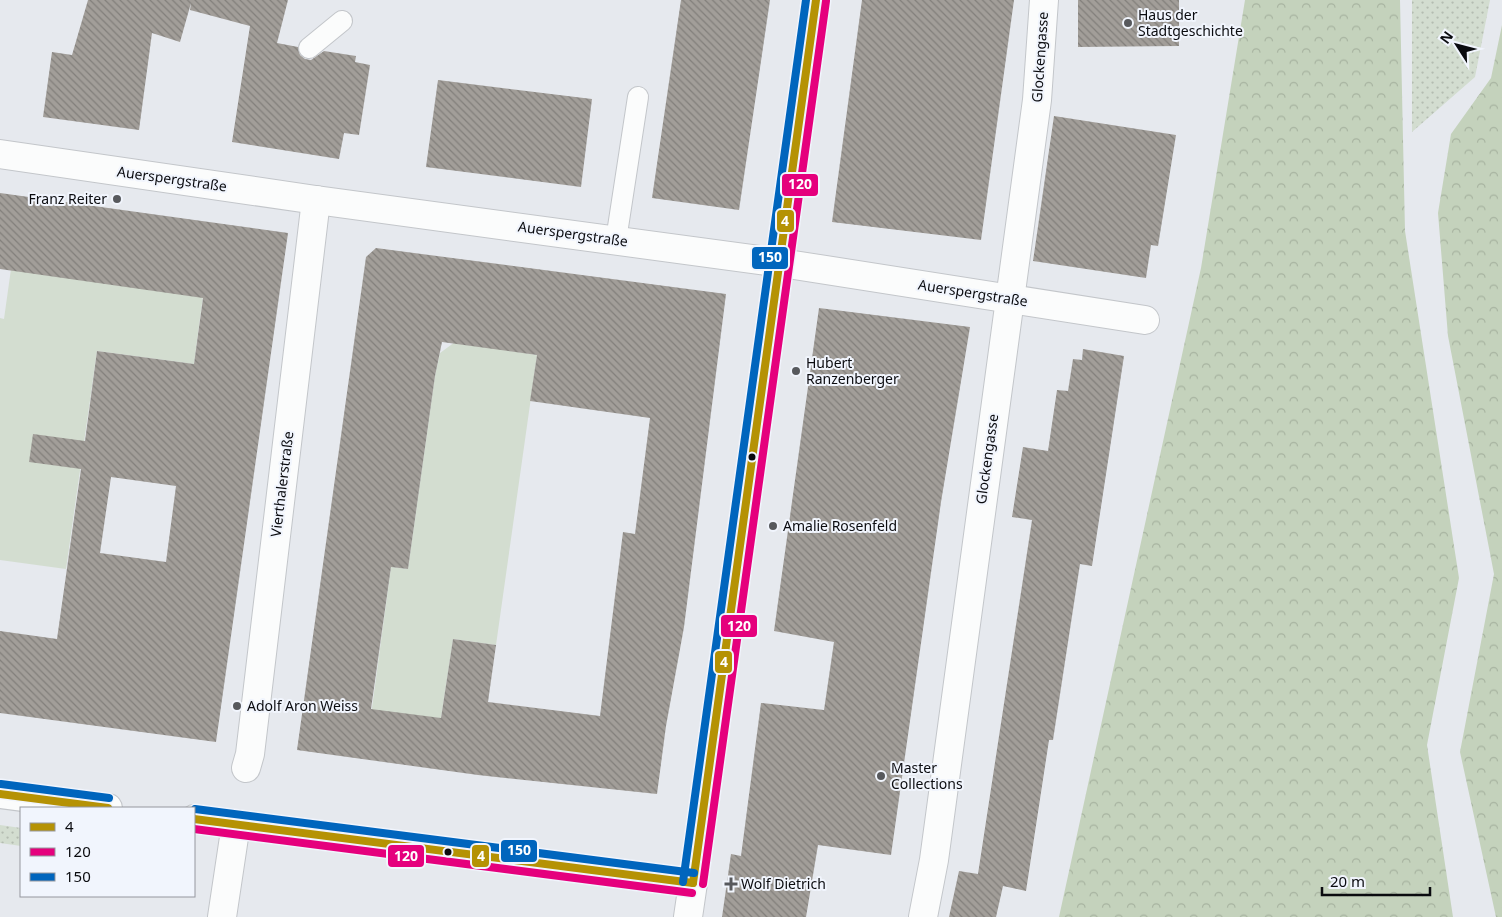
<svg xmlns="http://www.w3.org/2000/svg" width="1502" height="917" viewBox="0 0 1502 917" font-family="'Noto Sans',sans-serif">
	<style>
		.grass { fill: url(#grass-dots) }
		.forest { fill: url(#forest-crowns) }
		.garden { fill: #d3ddd0 }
		.building { fill: url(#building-back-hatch); fill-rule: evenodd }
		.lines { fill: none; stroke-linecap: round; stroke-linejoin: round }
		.lane-casing { stroke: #c3c6ca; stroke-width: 22 }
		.street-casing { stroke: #c3c6ca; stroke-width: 30 }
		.secondary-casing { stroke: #c3c6ca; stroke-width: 30 }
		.lane { stroke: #fbfcfc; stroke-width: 20 }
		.street { stroke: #fbfcfc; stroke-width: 28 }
		.secondary { stroke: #fbfcfc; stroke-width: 28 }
		.bus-1-casing { stroke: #f1f5fd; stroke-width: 11 }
		.bus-2-casing { stroke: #f1f5fd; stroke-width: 11 }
		.bus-3-casing { stroke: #f1f5fd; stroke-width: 11 }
		.bus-1 { stroke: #b59204; stroke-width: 8 }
		.bus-2 { stroke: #e5007d; stroke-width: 8 }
		.bus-3 { stroke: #0065bd; stroke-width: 8 }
		.poi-dot { fill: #57595d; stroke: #f1f5fd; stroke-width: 2 }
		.bus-dot { fill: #0a0b0f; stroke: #f1f5fd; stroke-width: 2 }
		.labels { text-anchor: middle; stroke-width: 4; stroke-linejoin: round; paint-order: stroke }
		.poi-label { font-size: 14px; fill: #0a0b0f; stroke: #f1f5fd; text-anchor: start }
		.street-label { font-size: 14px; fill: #0a0b0f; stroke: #f1f5fd }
		.line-badge { stroke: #f1f5fd; stroke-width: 2 }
		.badge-label { font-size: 14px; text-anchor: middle; font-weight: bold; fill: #fff }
	</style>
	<defs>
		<pattern id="grass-dots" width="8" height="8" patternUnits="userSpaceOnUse" patternTransform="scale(1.25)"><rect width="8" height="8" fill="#d3ddd0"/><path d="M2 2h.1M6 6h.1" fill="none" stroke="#b4bcb1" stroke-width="1.8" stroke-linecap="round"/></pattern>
		<pattern id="forest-crowns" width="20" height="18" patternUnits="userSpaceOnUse" patternTransform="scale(1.25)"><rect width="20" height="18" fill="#c4d2bc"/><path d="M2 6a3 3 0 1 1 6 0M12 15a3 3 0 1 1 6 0" fill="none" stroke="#a7b3a0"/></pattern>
		<pattern id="building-back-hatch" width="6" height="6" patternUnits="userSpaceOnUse" patternTransform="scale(1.25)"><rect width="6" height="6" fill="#a29e99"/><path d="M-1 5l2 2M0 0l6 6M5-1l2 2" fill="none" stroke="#827f7b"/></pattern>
	</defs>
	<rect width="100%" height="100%" fill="#e6e9ee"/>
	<g class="grass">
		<path d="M1412,0h78l-15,77 -63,55z"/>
		<path d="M0,825l21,3v18l-21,-3z"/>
	</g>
	<g class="forest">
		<path d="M1245,0h155l5,231 54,347 -32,167 26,172h-394l142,-649z"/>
		<path d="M1502,25v892h-6l-36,-165 34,-178 -46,-238 -10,-123 13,-79 40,-56z"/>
	</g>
	<g class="garden">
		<path d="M11,269l193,19 -10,76 -97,-13 -31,218 -66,-9v-242l4,1z"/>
		<path d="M455,342l82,13 -41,290 -43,-6 -12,79 -70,-3 20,-148 17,2 27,-193 5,-23z"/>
	</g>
	<g class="building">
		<path d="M88,0h200l-11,43 21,4 2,8 5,4 6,1 13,-9 32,5 -1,6 15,3 -11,70 -15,-2 -5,26 -107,-17 18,-116 -60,-16 1,-7 -11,39 -28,-9 -13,97 -96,-13 9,-65 20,3z"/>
		<path d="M681,0h89l-31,210 -87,-12z"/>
		<path d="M862,0h152l-33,240 -149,-18z"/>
		<path d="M1078,0h101v46l-101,1z"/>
		<path d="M438,80l154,19 -11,88 -155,-20z"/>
		<path d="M1054,116l122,19 -18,111 -7,-1 -5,33 -113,-17z"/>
		<path d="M0,193l288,40 -72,509 -216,-29v-82l57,8 24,-170 -52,-7 4,-28 52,7 12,-90 97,13 9,-66 -203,-29zM111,477l65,9 -10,76 -66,-9z"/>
		<path d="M376,248l350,46 -42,333 -18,99 -9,68 -179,-19 -181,-25 69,-493zM442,342l95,13 -7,46 120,17 -15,116 -12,-2 -23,184 -112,-14 8,-57 -43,-6 -12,79 -70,-9 20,-142 17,2 27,-193z"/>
		<path d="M819,308l151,19 -29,175 -50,353 -73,-10 -12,72h-84l9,-63 10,2 20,-153 63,7 10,-68 -60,-11z"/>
		<path d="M1083,349l41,7 -32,210 -12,-2 -27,176h-4l-23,151 -23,-5 -7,31h-47l10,-46 19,3 54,-354 -20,-3 11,-70 25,4 9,-61 11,1 5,-32 9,1z"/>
	</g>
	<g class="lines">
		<g class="lane-casing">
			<g id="lane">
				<path d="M309,48l33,-27"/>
				<path d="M616,240l22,-143"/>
			</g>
		</g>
		<g class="street-casing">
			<g id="street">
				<path d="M0,154l316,46 465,63 364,57"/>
				<path d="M246,768l4,-14 66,-554"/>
				<path d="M222,917l14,-93"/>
				<path d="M688,917l5,-34"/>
				<path d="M923,917l11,-57 103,-760 7,-100"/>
			</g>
		</g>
		<g class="secondary-casing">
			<g id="secondary">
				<path d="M0,794l108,14"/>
				<path d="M194,819l499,64c39,-294 84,-588 123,-883"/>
			</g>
		</g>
		<use href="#lane" class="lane"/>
		<use href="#street" class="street"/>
		<use href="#secondary" class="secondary"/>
		<g class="bus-1-casing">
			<g id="bus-1">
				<path d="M0,794l108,14"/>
				<path d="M194,819l499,64"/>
				<path d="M693,883l123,-883"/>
			</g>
		</g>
		<g class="bus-2-casing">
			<g id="bus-2">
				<path d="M194,829l498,64"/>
				<path d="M703,884l123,-883"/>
			</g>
		</g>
		<g class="bus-3-casing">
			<g id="bus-3">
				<path d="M1,784l108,14"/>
				<path d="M195,809l499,64"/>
				<path d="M683,882l123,-882"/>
			</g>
		</g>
		<use href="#bus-1" class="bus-1"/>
		<use href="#bus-2" class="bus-2"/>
		<use href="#bus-3" class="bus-3"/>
	</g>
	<g class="poi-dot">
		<circle cx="1128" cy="23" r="5"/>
		<circle cx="117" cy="199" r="5"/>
		<circle cx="796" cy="371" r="5"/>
		<circle cx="773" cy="526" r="5"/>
		<circle cx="237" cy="706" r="5"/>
		<circle cx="881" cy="776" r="5"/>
		<path d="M728.5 876.5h5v5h5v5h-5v5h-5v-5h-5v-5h5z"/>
	</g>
	<g class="bus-dot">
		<circle cx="752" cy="457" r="4.5"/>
		<circle cx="448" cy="852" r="4.5"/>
	</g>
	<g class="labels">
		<g class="poi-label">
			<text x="1138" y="20">Haus der<tspan x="1138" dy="16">Stadtgeschichte</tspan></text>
			<text x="107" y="204" text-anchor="end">Franz Reiter</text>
			<text x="806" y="368">Hubert<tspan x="806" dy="16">Ranzenberger</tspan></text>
			<text x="783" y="531">Amalie Rosenfeld</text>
			<text x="247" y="711">Adolf Aron Weiss</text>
			<text x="891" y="773">Master<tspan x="891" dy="16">Collections</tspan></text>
			<text x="741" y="889">Wolf Dietrich</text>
		</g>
		<g class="street-label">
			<text transform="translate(1040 57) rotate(-86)" y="5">Glockengasse</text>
			<text transform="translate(172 179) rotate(8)" y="5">Auerspergstraße</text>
			<text transform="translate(573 234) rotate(8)" y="5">Auerspergstraße</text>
			<text transform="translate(973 293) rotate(9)" y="5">Auerspergstraße</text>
			<text transform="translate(987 459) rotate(-82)" y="5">Glockengasse</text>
			<text transform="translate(282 484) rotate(-83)" y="5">Vierthalerstraße</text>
		</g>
	</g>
	<g class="line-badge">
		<rect x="781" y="173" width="38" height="24" rx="5" fill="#e5007d"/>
		<rect x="776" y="209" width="19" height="24" rx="5" fill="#b59204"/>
		<rect x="751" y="246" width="38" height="24" rx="5" fill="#0065bd"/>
		<rect x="720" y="614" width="38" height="24" rx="5" fill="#e5007d"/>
		<rect x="714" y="650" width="19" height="24" rx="5" fill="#b59204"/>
		<rect x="500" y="839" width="38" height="24" rx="5" fill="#0065bd"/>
		<rect x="471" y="844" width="19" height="24" rx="5" fill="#b59204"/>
		<rect x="387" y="844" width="38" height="24" rx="5" fill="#e5007d"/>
	</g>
	<g class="badge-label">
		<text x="800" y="189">120</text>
		<text x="785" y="226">4</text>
		<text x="770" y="262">150</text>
		<text x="739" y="631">120</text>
		<text x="724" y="667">4</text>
		<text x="519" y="855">150</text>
		<text x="481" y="861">4</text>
		<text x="406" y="861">120</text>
	</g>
	<rect x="20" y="807" width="175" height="90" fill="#f1f5fd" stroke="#95979e"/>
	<rect x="30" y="823" width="25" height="8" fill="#b59204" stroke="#95979e"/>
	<text x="65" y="832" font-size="15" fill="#0a0b0f">4</text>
	<rect x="30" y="848" width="25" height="8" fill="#e5007d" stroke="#95979e"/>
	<text x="65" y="857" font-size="15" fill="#0a0b0f">120</text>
	<rect x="30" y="873" width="25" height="8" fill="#0065bd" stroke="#95979e"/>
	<text x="65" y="882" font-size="15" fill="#0a0b0f">150</text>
	<g transform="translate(1457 45) rotate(306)" stroke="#f1f5fd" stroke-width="4" paint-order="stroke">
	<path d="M0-4L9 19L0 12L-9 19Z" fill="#0a0b0f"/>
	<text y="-8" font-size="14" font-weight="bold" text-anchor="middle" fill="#0a0b0f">N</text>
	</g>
	<path d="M1322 887v8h108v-8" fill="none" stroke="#0a0b0f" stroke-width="2.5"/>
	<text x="1330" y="887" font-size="15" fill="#0a0b0f" stroke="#f1f5fd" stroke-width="4" paint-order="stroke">20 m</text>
</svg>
